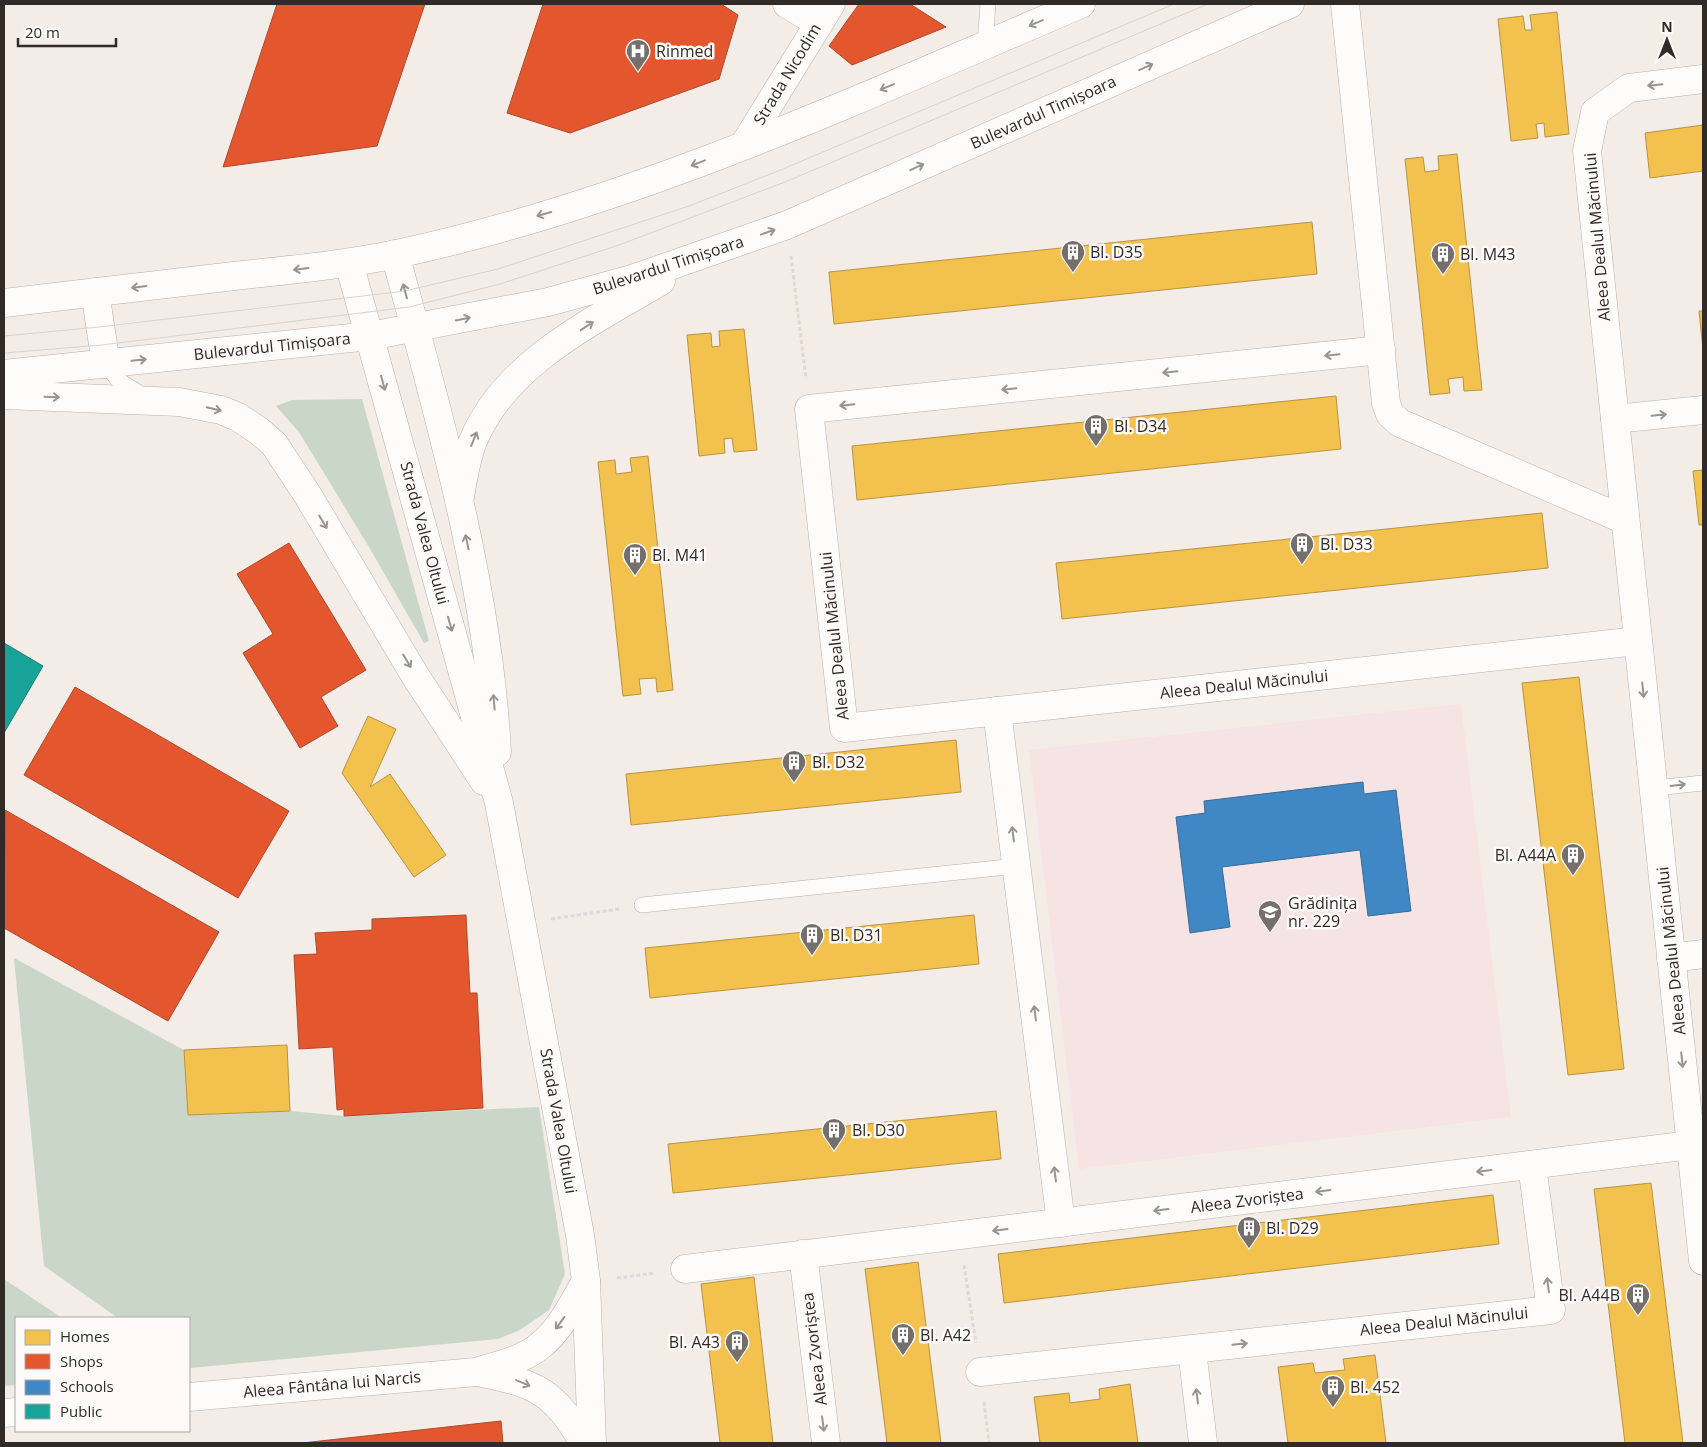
<svg xmlns="http://www.w3.org/2000/svg" width="1707" height="1447" viewBox="0 0 1707 1447" font-family="'Open Sans',sans-serif">
	<style>
		.education { fill: #f6e3e3 }
		.green { fill: #cad7c8 }
		.homes { fill: #f2c14e; stroke: #b89443 }
		.shops { fill: #e4572e; stroke: #ae4a2c }
		.schools { fill: #3f88c5; stroke: #3b6c96 }
		.public { fill: #17a398; stroke: #1f7f76 }
		.lines { fill: none; stroke-linecap: round; stroke-linejoin: round }
		.lane-casing { stroke: #b8b2ae; stroke-width: 16 }
		.street-casing { stroke: #b8b2ae; stroke-width: 29 }
		.secondary-casing { stroke: #b8b2ae; stroke-width: 29 }
		.path { stroke: #dddad9; stroke-width: 3; stroke-dasharray: 4 2.5; stroke-linecap: butt }
		.lane { stroke: #fdfcfb; stroke-width: 15 }
		.street { stroke: #fdfcfb; stroke-width: 28 }
		.secondary { stroke: #fdfcfb; stroke-width: 28 }
		.tram { stroke: #d6d4d3; stroke-width: 1 }
		.oneway { stroke: #979492 }
		.labels { text-anchor: middle; stroke-width: 5; stroke-linejoin: round; paint-order: stroke }
		.poi-label { font-size: 16px; fill: #312b28; stroke: #fdfaf9; text-anchor: start }
		.street-label { font-size: 16px; fill: #312b28; stroke: #fdfaf9 }
	</style>
	<rect width="100%" height="100%" fill="#f4ece7"/>
	<path class="education" d="M1461,704l50,413 -432,52 -50,-419z"/>
	<g class="green">
		<path d="M362,399l67,242 -5,2 -55,-96 -70,-115 -23,-26 16,-6z"/>
		<path d="M14,958l170,92 4,65 102,-4 54,5 195,-9 26,167 -16,36 -29,20 -22,9 -308,29 -1,-50h-71l-74,-52z"/>
		<path d="M4,1279l58,39h-46v67l-12,1z"/>
	</g>
	<g class="homes">
		<path d="M1557,12l12,122 -24,3 -1,-14 -8,1 2,14 -27,3 -13,-122 25,-3 2,14h7l-2,-15z"/>
		<path d="M1703,125v46l-53,7 -5,-45z"/>
		<path d="M1457,154l25,236 -18,1 -1,-14 -7,1 -8,1 2,14 -20,2 -25,-236 18,-2 2,15 14,-2 -1,-14z"/>
		<path d="M1312,222l5,52 -483,50 -5,-52z"/>
		<path d="M1699,311h4v38z"/>
		<path d="M744,329l13,121 -23,2 -2,-14 -8,1 1,14 -26,3 -12,-121 24,-2 1,14 8,-1 -1,-15z"/>
		<path d="M1336,396l5,53 -484,51 -5,-54z"/>
		<path d="M648,456l25,234 -16,2 -1,-14 -17,1 2,15 -18,2 -25,-234 17,-2 1,14 16,-2 -2,-14z"/>
		<path d="M1703,470v55h-4l-6,-54z"/>
		<path d="M1542,513l6,55 -486,51 -6,-56z"/>
		<path d="M1579,677l45,392 -56,6 -46,-392z"/>
		<path d="M368,716l28,13 -26,58 20,-13 56,81 -32,22 -72,-104z"/>
		<path d="M956,740l5,52 -330,33 -5,-51z"/>
		<path d="M974,915l5,49 -329,34 -5,-50z"/>
		<path d="M287,1045l3,66 -102,4 -4,-65z"/>
		<path d="M996,1111l5,48 -328,34 -5,-49z"/>
		<path d="M1651,1183l32,260h-58l-31,-254z"/>
		<path d="M1493,1195l6,49 -495,59 -6,-49z"/>
		<path d="M918,1262l23,181h-54l-22,-174z"/>
		<path d="M754,1277l19,166h-53l-19,-159z"/>
		<path d="M1375,1355l11,88h-98l-10,-76 35,-4 2,10 30,-3 -2,-11z"/>
		<path d="M1130,1384l8,59h-98l-6,-46 35,-4 1,10 30,-4 -1,-10z"/>
	</g>
	<g class="shops">
		<path d="M277,4h148l-48,142 -154,21z"/>
		<path d="M543,4h178l17,11 -19,64 -149,54 -63,-20z"/>
		<path d="M859,4h51l36,23 -94,38 -23,-19z"/>
		<path d="M289,543l77,127 -45,27 17,29 -38,22 -57,-95 30,-19 -36,-60z"/>
		<path d="M75,687l214,124 -51,87 -214,-123z"/>
		<path d="M5,810l214,122 -51,89 -164,-93z"/>
		<path d="M466,915l4,78h7l6,115 -139,8v-7l-7,1 -4,-63 -34,2 -5,-94 23,-1 -2,-21 57,-3v-11z"/>
		<path d="M501,1421l2,22h-201z"/>
	</g>
	<path class="schools" d="M1363,782l1,12 32,-4 15,121 -43,5 -8,-66 -138,17 8,60 -40,6 -14,-116 29,-4 -1,-12z"/>
	<path class="public" d="M4,643l39,23 -39,67z"/>
	<g class="lines">
		<g class="lane-casing">
			<g id="lane">
				<path d="M985,45l3,-41"/>
				<path d="M106,364l11,15 27,17"/>
				<path d="M1654,788l49,-5"/>
				<path d="M642,905l375,-39"/>
			</g>
		</g>
		<g class="street-casing">
			<g id="street">
				<path d="M787,4l31,19"/>
				<path d="M1345,4l41,399 4,11 10,9 225,97"/>
				<path d="M1703,79l-74,9 -34,24 -8,39 116,1110"/>
				<path d="M744,145l87,-141"/>
				<path d="M1381,350l-572,59 35,319 794,-87"/>
				<path d="M1615,419l88,-9"/>
				<path d="M997,711l64,512"/>
				<path d="M1671,958l32,-4"/>
				<path d="M803,1254l23,189"/>
				<path d="M685,1269l1006,-124"/>
				<path d="M1192,1350l11,93"/>
				<path d="M478,1372c58,12 75,18 106,71"/>
				<path d="M980,1372l571,-62 -19,-145"/>
				<path d="M189,1397l287,-25c22,-7 48,-12 65,-27 20,-16 32,-42 45,-64"/>
				<path d="M4,1413l12,-1"/>
			</g>
		</g>
		<g class="secondary-casing">
			<g id="secondary">
				<path d="M395,254c44,162 93,330 102,498"/>
				<path d="M349,263l150,540 81,432 6,46 6,162"/>
				<path d="M95,292l11,72"/>
				<path d="M4,303c77,-9 153,-18 230,-27 54,-6 109,-11 163,-22 238,-51 461,-155 684,-250"/>
				<path d="M4,374l366,-38 178,-34 84,-23 155,-54 503,-221"/>
				<path d="M4,395l175,7 42,8 17,7 21,14 15,13 33,50 109,183 68,104"/>
				<path d="M460,497c3,-18 6,-38 13,-56 32,-78 119,-119 188,-160"/>
			</g>
		</g>
		<g class="path">
			<path d="M791,256l15,123"/>
			<path d="M551,919l68,-10"/>
			<path d="M964,1265l12,78"/>
			<path d="M617,1278l38,-5"/>
			<path d="M984,1402l5,41"/>
		</g>
		<use href="#lane" class="lane"/>
		<use href="#street" class="street"/>
		<use href="#secondary" class="secondary"/>
		<g class="tram">
			<path d="M4,336l95,-9 306,-36 93,-22 191,-63 89,-35 396,-167"/>
			<path d="M4,353l98,-8 307,-38 91,-23 119,-39 166,-63 423,-178"/>
		</g>
	</g>
	<defs><path id="oneway-shaft" d="M-6 0H5M1.5-3L5.5 0L1.5 3" fill="none" stroke-width="1.6" stroke-linecap="round" stroke-linejoin="round" transform="scale(1.25)"/></defs>
	<g class="oneway">
		<use href="#oneway-shaft" transform="translate(1036 23) rotate(157)"/>
		<use href="#oneway-shaft" transform="translate(1146 67) rotate(-24)"/>
		<use href="#oneway-shaft" transform="translate(1655 85) rotate(174)"/>
		<use href="#oneway-shaft" transform="translate(887 87) rotate(157)"/>
		<use href="#oneway-shaft" transform="translate(698 163) rotate(159)"/>
		<use href="#oneway-shaft" transform="translate(917 167) rotate(-24)"/>
		<use href="#oneway-shaft" transform="translate(544 214) rotate(164)"/>
		<use href="#oneway-shaft" transform="translate(768 232) rotate(-20)"/>
		<use href="#oneway-shaft" transform="translate(301 269) rotate(173)"/>
		<use href="#oneway-shaft" transform="translate(139 287) rotate(173)"/>
		<use href="#oneway-shaft" transform="translate(405 291) rotate(-105)"/>
		<use href="#oneway-shaft" transform="translate(463 319) rotate(-11)"/>
		<use href="#oneway-shaft" transform="translate(587 326) rotate(-33)"/>
		<use href="#oneway-shaft" transform="translate(1332 355) rotate(174)"/>
		<use href="#oneway-shaft" transform="translate(139 360) rotate(-6)"/>
		<use href="#oneway-shaft" transform="translate(1170 372) rotate(174)"/>
		<use href="#oneway-shaft" transform="translate(383 383) rotate(75)"/>
		<use href="#oneway-shaft" transform="translate(1009 389) rotate(174)"/>
		<use href="#oneway-shaft" transform="translate(52 397) rotate(2)"/>
		<use href="#oneway-shaft" transform="translate(847 405) rotate(174)"/>
		<use href="#oneway-shaft" transform="translate(214 409) rotate(14)"/>
		<use href="#oneway-shaft" transform="translate(1659 415) rotate(-6)"/>
		<use href="#oneway-shaft" transform="translate(474 439) rotate(-68)"/>
		<use href="#oneway-shaft" transform="translate(323 522) rotate(59)"/>
		<use href="#oneway-shaft" transform="translate(467 542) rotate(-102)"/>
		<use href="#oneway-shaft" transform="translate(450 624) rotate(74)"/>
		<use href="#oneway-shaft" transform="translate(407 661) rotate(59)"/>
		<use href="#oneway-shaft" transform="translate(1643 690) rotate(84)"/>
		<use href="#oneway-shaft" transform="translate(494 702) rotate(-95)"/>
		<use href="#oneway-shaft" transform="translate(1678 785) rotate(-7)"/>
		<use href="#oneway-shaft" transform="translate(1013 834) rotate(-97)"/>
		<use href="#oneway-shaft" transform="translate(1035 1013) rotate(-97)"/>
		<use href="#oneway-shaft" transform="translate(1682 1060) rotate(84)"/>
		<use href="#oneway-shaft" transform="translate(1484 1171) rotate(173)"/>
		<use href="#oneway-shaft" transform="translate(1055 1174) rotate(-97)"/>
		<use href="#oneway-shaft" transform="translate(1323 1191) rotate(173)"/>
		<use href="#oneway-shaft" transform="translate(1161 1210) rotate(173)"/>
		<use href="#oneway-shaft" transform="translate(1000 1230) rotate(173)"/>
		<use href="#oneway-shaft" transform="translate(1548 1285) rotate(-97)"/>
		<use href="#oneway-shaft" transform="translate(560 1323) rotate(126)"/>
		<use href="#oneway-shaft" transform="translate(1240 1344) rotate(-6)"/>
		<use href="#oneway-shaft" transform="translate(523 1383) rotate(23)"/>
		<use href="#oneway-shaft" transform="translate(1197 1396) rotate(-97)"/>
		<use href="#oneway-shaft" transform="translate(823 1424) rotate(83)"/>
	</g>
	<defs>
		<g id="hospital-pin" transform="scale(1.25)"><path d="M0 17L-7.5 6A9.5 9.5 0 1 1 7.5 6Z" fill="#756f6b" stroke="#fdfaf9"/><path d="M-5-5h3v3.5h4V-5h3V5h-3V1.5h-4V5h-3Z" fill="#fff"/></g>
		<g id="building-pin" transform="scale(1.25)"><path d="M0 17L-7.5 6A9.5 9.5 0 1 1 7.5 6Z" fill="#756f6b" stroke="#fdfaf9"/><path d="M-4-6H4V6H1V3H-1V6H-4ZM-2.5-4.3h1.7v1.8h-1.7ZM.8-4.3h1.7v1.8H.8ZM-2.5-1h1.7V.8h-1.7ZM.8-1h1.7V.8H.8Z" fill="#fff"/></g>
		<g id="school-pin" transform="scale(1.25)"><path d="M0 17L-7.5 6A9.5 9.5 0 1 1 7.5 6Z" fill="#756f6b" stroke="#fdfaf9"/><path d="M0-5L7-2L0 1L-7-2ZM-4 1L0 2.5L4 1V4Q0 6-4 4Z" fill="#fff"/></g>
	</defs>
	<g fill-rule="evenodd">
		<use href="#hospital-pin" x="638" y="51"/>
		<use href="#building-pin" x="1073" y="252"/>
		<use href="#building-pin" x="1443" y="254"/>
		<use href="#building-pin" x="1096" y="426"/>
		<use href="#building-pin" x="1302" y="544"/>
		<use href="#building-pin" x="635" y="555"/>
		<use href="#building-pin" x="794" y="762"/>
		<use href="#building-pin" x="1573" y="855"/>
		<use href="#school-pin" x="1270" y="912"/>
		<use href="#building-pin" x="812" y="935"/>
		<use href="#building-pin" x="834" y="1130"/>
		<use href="#building-pin" x="1249" y="1228"/>
		<use href="#building-pin" x="1638" y="1295"/>
		<use href="#building-pin" x="903" y="1335"/>
		<use href="#building-pin" x="737" y="1342"/>
		<use href="#building-pin" x="1333" y="1387"/>
	</g>
	<g class="labels">
		<g class="poi-label">
			<text x="656" y="57">Rinmed</text>
			<text x="1090" y="258">Bl. D35</text>
			<text x="1460" y="260">Bl. M43</text>
			<text x="1114" y="432">Bl. D34</text>
			<text x="1320" y="550">Bl. D33</text>
			<text x="652" y="561">Bl. M41</text>
			<text x="812" y="768">Bl. D32</text>
			<text x="1556" y="861" text-anchor="end">Bl. A44A</text>
			<text x="1288" y="909">Grădinița<tspan x="1288" dy="18">nr. 229</tspan></text>
			<text x="830" y="941">Bl. D31</text>
			<text x="852" y="1136">Bl. D30</text>
			<text x="1266" y="1234">Bl. D29</text>
			<text x="1620" y="1301" text-anchor="end">Bl. A44B</text>
			<text x="920" y="1341">Bl. A42</text>
			<text x="720" y="1348" text-anchor="end">Bl. A43</text>
			<text x="1350" y="1393">Bl. 452</text>
		</g>
		<g class="street-label">
			<text transform="translate(787 74) rotate(-59)" y="6">Strada Nicodim</text>
			<text transform="translate(1043 112) rotate(-24)" y="6">Bulevardul Timișoara</text>
			<text transform="translate(1597 237) rotate(-95)" y="6">Aleea Dealul Măcinului</text>
			<text transform="translate(668 265) rotate(-18)" y="6">Bulevardul Timișoara</text>
			<text transform="translate(272 346) rotate(-6)" y="6">Bulevardul Timișoara</text>
			<text transform="translate(425 533) rotate(75)" y="6">Strada Valea Oltului</text>
			<text transform="translate(834 636) rotate(-96)" y="6">Aleea Dealul Măcinului</text>
			<text transform="translate(1244 684) rotate(-6)" y="6">Aleea Dealul Măcinului</text>
			<text transform="translate(1671 951) rotate(-96)" y="6">Aleea Dealul Măcinului</text>
			<text transform="translate(559 1121) rotate(80)" y="6">Strada Valea Oltului</text>
			<text transform="translate(1247 1200) rotate(-7)" y="6">Aleea Zvoriștea</text>
			<text transform="translate(1444 1321) rotate(-6)" y="6">Aleea Dealul Măcinului</text>
			<text transform="translate(814 1349) rotate(-97)" y="6">Aleea Zvoriștea</text>
			<text transform="translate(332 1384) rotate(-5)" y="6">Aleea Fântâna lui Narcis</text>
		</g>
	</g>
	<rect width="1707" height="1447" fill="none" stroke="#312b28" stroke-width="10"/>
	<rect x="15" y="1317" width="175" height="115" fill="#fdfaf9" stroke="#aba7a5"/>
	<rect x="25" y="1330" width="25" height="15" fill="#f2c14e" stroke="#aba7a5"/>
	<text x="60" y="1342" font-size="15" fill="#312b28">Homes</text>
	<rect x="25" y="1354" width="25" height="15" fill="#e4572e" stroke="#aba7a5"/>
	<text x="60" y="1367" font-size="15" fill="#312b28">Shops</text>
	<rect x="25" y="1380" width="25" height="15" fill="#3f88c5" stroke="#aba7a5"/>
	<text x="60" y="1392" font-size="15" fill="#312b28">Schools</text>
	<rect x="25" y="1404" width="25" height="15" fill="#17a398" stroke="#aba7a5"/>
	<text x="60" y="1417" font-size="15" fill="#312b28">Public</text>
	<g transform="translate(1667 40)" stroke="#fdfaf9" stroke-width="4" paint-order="stroke">
	<path d="M0-4L9 19L0 12L-9 19Z" fill="#312b28"/>
	<text y="-8" font-size="14" font-weight="bold" text-anchor="middle" fill="#312b28">N</text>
	</g>
	<path d="M18 38v8h98v-8" fill="none" stroke="#312b28" stroke-width="2.5"/>
	<text x="25" y="38" font-size="15" fill="#312b28" stroke="#fdfaf9" stroke-width="4" paint-order="stroke">20 m</text>
</svg>
